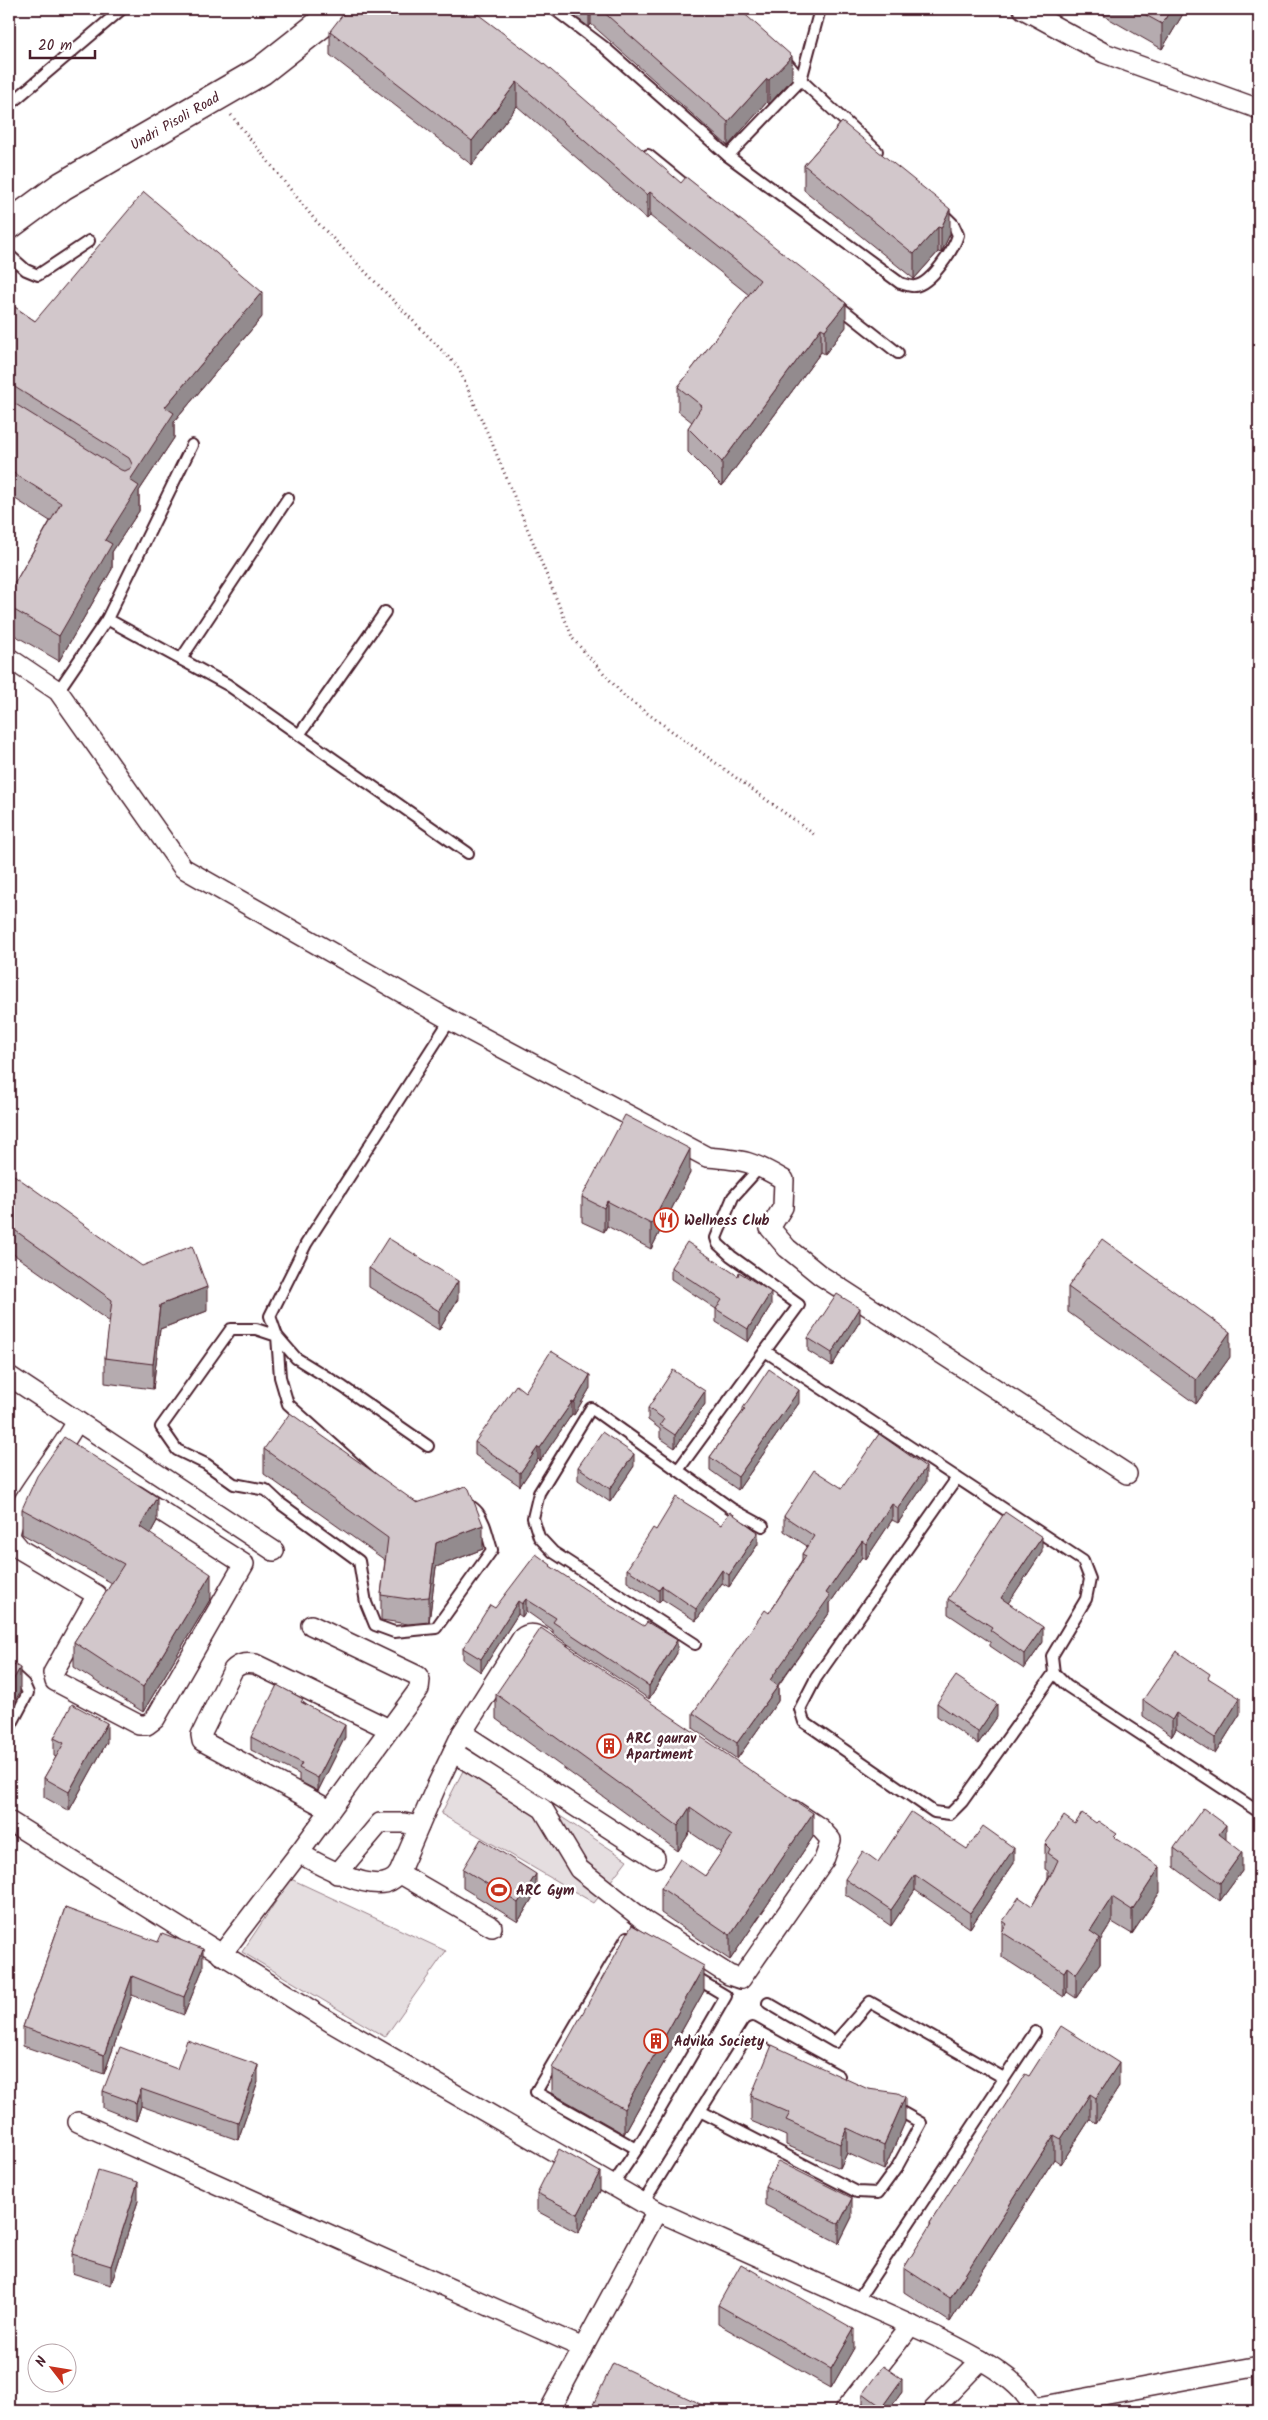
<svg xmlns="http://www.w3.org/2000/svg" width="1268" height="2420" viewBox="0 0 1268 2420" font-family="Kalam,sans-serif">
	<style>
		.green { fill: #e5dee0; stroke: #987e86 }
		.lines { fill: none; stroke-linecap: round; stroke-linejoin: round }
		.service-casing { stroke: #4a1f2b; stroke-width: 14 }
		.minor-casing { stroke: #4a1f2b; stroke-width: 22 }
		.trunk-casing { stroke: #4a1f2b; stroke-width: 31 }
		.path { stroke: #4a1f2b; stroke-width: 3; stroke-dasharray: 1 4; stroke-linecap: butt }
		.service { stroke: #fff; stroke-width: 10 }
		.minor { stroke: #fff; stroke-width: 19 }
		.trunk { stroke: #fff; stroke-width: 28 }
		.wall { fill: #b5abaf; stroke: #4a1f2b }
		.shaded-wall { fill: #938b8e; stroke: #4a1f2b }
		.building { fill: #d2c7cb; stroke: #4a1f2b }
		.labels { text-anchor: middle; stroke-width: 5; stroke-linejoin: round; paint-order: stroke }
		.street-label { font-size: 14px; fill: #4a1f2b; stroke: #fff }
		.poi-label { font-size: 14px; font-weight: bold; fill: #4a1f2b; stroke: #fff; text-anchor: start }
	</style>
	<rect width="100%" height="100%" fill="#fff"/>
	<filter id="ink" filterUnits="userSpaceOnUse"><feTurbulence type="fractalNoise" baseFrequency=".02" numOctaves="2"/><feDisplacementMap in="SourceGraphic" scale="10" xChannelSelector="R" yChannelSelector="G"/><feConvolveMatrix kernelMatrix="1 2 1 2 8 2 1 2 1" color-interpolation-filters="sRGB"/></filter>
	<g filter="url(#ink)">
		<g class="green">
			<path d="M470,1757l157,103 -33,43 -153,-89z"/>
			<path d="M291,1879l155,72 -61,86 -143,-85z"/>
		</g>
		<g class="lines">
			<g class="service-casing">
				<g id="service">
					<path d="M554,9l50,38 124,109"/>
					<path d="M820,9l-19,71 -73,76 172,127c4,1 11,4 15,3 16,-2 39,-37 43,-51l-5,-11 -13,-13"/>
					<path d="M783,58l18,22 76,71"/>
					<path d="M9,105l113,-96"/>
					<path d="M648,155l43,35"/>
					<path d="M9,255l17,15 12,5 51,-34"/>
					<path d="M836,304l62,49"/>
					<path d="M107,619l121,66 240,168"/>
					<path d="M181,659l107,-161"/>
					<path d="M58,691l49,-72 85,-174"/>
					<path d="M299,735l86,-123"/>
					<path d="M761,1166l-28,31 -17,41 2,6 13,12 68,49 -34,46 318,210 7,18 -4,20 -34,57 2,17 13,13 192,126"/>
					<path d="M231,1329h25l21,7 3,41 8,27 104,93c23,15 34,17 58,1 33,7 33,23 42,52l-56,78 -42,4 -19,-7 -9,-22 -7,-42 -78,-57 -15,-14 -32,-6 -28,-20 -29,-14 -16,-23z"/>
					<path d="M428,1446l-85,-59 -47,-29 -19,-22 -7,-20 36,-72 144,-224"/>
					<path d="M678,1470l87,-119"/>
					<path d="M957,1478l-141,200 -16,31 4,13 130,90 16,2 12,-12 92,-129"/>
					<path d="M695,1644l-142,-92 -14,-15 -6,-19 6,-25 52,-85 141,101 31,17"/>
					<path d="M9,1670l15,14 4,9 -19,36"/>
					<path d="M627,1937l99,59 -89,153 -101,-57z"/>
					<path d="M768,2003l67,39 35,-40 134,76"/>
					<path d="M700,2111l52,-83 87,48"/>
					<path d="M612,2186l25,-37"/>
					<path d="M643,2203l57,-92 157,81 21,1 19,-26 24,-44 -28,-16"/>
					<path d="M857,2301l178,-269"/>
				</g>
			</g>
			<g class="minor-casing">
				<g id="minor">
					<path d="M1023,9l81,44 155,56"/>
					<path d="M9,658l49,33 125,177 267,152 257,137c37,3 45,4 77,23l-1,27 -13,21 17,20 33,27 307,199"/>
					<path d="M9,1376l265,175"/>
					<path d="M77,1421c-16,33 -65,83 -67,116l11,13 76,45 -44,78 2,8 84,44h8l8,-6 89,-155 -108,-69"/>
					<path d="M462,1733l60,-95c12,-10 25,3 36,11"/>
					<path d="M453,1752l90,57 36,60 66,52 84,54 12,4 83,-119 7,-20 -11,-12 -27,-18"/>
					<path d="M330,1810l-128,-69 -1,-6 32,-65c7,-7 12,-7 22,-6l134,65"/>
					<path d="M9,1821l323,202 325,188 280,126c29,15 87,41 97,74"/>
					<path d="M299,1853l120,-164 1,-9 -2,-4 -107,-51"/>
					<path d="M399,1873l93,54"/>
					<path d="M337,1874l43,-51h24l15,3"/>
					<path d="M221,1955l78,-102c19,11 70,39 91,28 4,-2 7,-5 9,-8l37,-86 26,-54 193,125"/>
					<path d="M78,2122l505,226"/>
					<path d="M1033,2408l226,-42"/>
					<path d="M549,2411l108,-200"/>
					<path d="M844,2411l67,-86"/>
					<path d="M932,2411l49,-51"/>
				</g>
			</g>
			<g class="trunk-casing">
				<g id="trunk">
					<path id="s1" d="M9,225l53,-39 199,-115 61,-48 13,-14"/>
				</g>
			</g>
			<path class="path" d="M231,115l84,105 143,147 34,76 81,196 52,58 190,138"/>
			<use href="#service" class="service"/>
			<use href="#minor" class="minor"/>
			<use href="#trunk" class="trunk"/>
		</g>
		<g class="wall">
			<path d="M95,9h13l-6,6z"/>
			<path d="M471,9l375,318 -21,27 -4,-2 -99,134 -34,-34v-24l4,-6 -14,-11v-24l71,-92 -99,-79 -3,3 -130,-113 -45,59 -142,-110v-24z"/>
			<path d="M565,9h174l53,70 -23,25 -2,-2 -39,44 -137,-122 -2,3z"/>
			<path d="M1092,9h94l-24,40z"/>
			<path d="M842,122l108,112 -9,19 -3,-1 -24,27 -110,-89v-25z"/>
			<path d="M9,303l26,18 227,-4 -88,105v16l-35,53v20l-27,41v17l-53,92 -50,-29v-39l41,-72 -41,-26z"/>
			<path d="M690,1173l-39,76 -44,-23 -3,6 -22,-10v-25z"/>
			<path d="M9,1182l198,129 -47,18 -7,60 -48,-6v-25l5,-36 -101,-71z"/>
			<path d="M671,1267l67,9 33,29 -23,37 -32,-20v-13l-45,-30z"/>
			<path d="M369,1268l89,31 -19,31 -70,-43z"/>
			<path d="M1068,1287l162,70 -34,47 -128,-92z"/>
			<path d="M860,1321l-28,45 -24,-15v-13z"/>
			<path d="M590,1388l-16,27 -2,-1 -32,47 -2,-2 -18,27 -45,-31v-13l50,-50z"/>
			<path d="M799,1403l-61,87 -28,-20v-13l33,-46v-3z"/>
			<path d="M705,1404l-30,44 -15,-10v-9l-12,-9v-12z"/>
			<path d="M264,1449l219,100 -47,18 -7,55 -21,2 -27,-4v-25l4,-35 -121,-86z"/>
			<path d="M634,1466l-24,36 -32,-22v-13z"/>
			<path d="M926,1482l-28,41 -6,-3 -26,39 -4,-2 -32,46v9l-52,74v15l-41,58 -44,-31v-15l76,-100 33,-52v-7l5,-8 -23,-15v-15l58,-28z"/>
			<path d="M22,1509l135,12 -7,13 61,64 -68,114 -69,-45v-25l38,-59 -90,-49z"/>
			<path d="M721,1525l37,19 -29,43 -7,-4 -26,38 -34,-22 -3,3 -32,-20v-13l29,-39z"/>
			<path d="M1042,1552l-34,51 35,39 -19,27 -34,-23v-4l-42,-28v-15z"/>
			<path d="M551,1567l126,86 -28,46 -96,-65v-4l-27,-19 -4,6 -4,-3 -37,58 -18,-12v-12l32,-40z"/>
			<path d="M1210,1679l30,35 -25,40 -39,-25 -4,7 -29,-20v-16z"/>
			<path d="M496,1694l317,143 -83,123 -69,-47v-25l44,-12 16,-23 -31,-21 -12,19 -182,-132z"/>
			<path d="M303,1702l42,35 -27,54 -19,-10v-7l-48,-24v-13z"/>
			<path d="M937,1703l60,14 -19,27 -41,-28z"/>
			<path d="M54,1738l53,4 -38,69 -25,-14v-19l12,-21 -2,-1z"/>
			<path d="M1075,1824l42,15 43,53 -28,42 -20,-12 -12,19v22l-24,35 -9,-6 -3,5 -62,-40v-25l1,-2v-9l29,-15 16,-28v-7l-3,-2v-25z"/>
			<path d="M1226,1840l16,31 -22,30 -46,-34v-19z"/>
			<path d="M967,1849l47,14 -44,65 -55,-38 -24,36 -46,-32v-15l33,-17z"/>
			<path d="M463,1869l73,23 -18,30 -55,-34z"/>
			<path d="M65,1908l138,60 -19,47 -52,-20 -28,79 -81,-28v-19z"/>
			<path d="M704,1991l-80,143 -72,-41v-25z"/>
			<path d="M177,2069l81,13 -20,58 -97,-34 -5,15 -33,-13v-17z"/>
			<path d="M1029,2076l90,11 -23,36 -6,-4 -29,45 -7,-5 -104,163 -46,-30v-24l26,-41v-4z"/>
			<path d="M751,2096l154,26 -21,48 -37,-17 -7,15 -54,-23v-9l-35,-15z"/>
			<path d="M765,2186l87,31 -13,26 -74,-38z"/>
			<path d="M600,2191l-22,42 -41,-22v-18z"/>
			<path d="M138,2201l-27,84 -39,-12v-19z"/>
			<path d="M718,2305l136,43 -23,40 -113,-64z"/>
			<path d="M902,2392l-14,19h-17l-8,-6v-12z"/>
		</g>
		<g class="shaded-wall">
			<path d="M102,9h6l-6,6z"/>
			<path d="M589,9h2v15l-2,3z"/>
			<path d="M1171,9h15l-24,40v-25z"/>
			<path d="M792,56v23l-23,25v-24z"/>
			<path d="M767,79v23l-39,44v-24z"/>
			<path d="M517,82v24l-45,59v-24z"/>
			<path d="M650,192v24l-3,3v-24z"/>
			<path d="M950,209v25l-9,19v-25z"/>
			<path d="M938,227v25l-24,27v-25z"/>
			<path d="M262,292v25l-88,105v16l-35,53v20l-27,41v17l-53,92v-25l46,-96 25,-60 35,-73z"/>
			<path d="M846,303v24l-21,27v-24z"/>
			<path d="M821,328v24l-99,134v-24z"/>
			<path d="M690,1149v24l-39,76v-25z"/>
			<path d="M607,1201v25l-3,6v-24z"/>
			<path d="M458,1281v18l-19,31v-19z"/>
			<path d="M207,1287v24l-47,18 -7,60v-25l7,-59z"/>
			<path d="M771,1292v13l-23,37v-13z"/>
			<path d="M860,1308v13l-28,45v-13z"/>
			<path d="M1230,1332v25l-34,47v-24z"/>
			<path d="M590,1375v13l-16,27v-12z"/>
			<path d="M799,1390v13l-61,87v-13z"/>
			<path d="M705,1391v13l-30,44v-13z"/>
			<path d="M572,1402v12l-32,47v-13z"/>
			<path d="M538,1447v12l-18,27v-13z"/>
			<path d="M634,1454v12l-24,36v-13z"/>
			<path d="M926,1467v15l-28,41v-15z"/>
			<path d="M157,1497v24l-17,31v-25z"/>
			<path d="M892,1504v16l-26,39v-15z"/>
			<path d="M483,1525v24l-47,18 -7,55v-25l7,-54z"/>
			<path d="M758,1532v12l-29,43v-12z"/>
			<path d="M1042,1537v15l-41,62v-16z"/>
			<path d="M862,1541v16l-32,46v9l-60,84v-16l56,-87z"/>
			<path d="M722,1570v13l-26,38v-12z"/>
			<path d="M211,1574v24l-68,114v-25z"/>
			<path d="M662,1586v13l-3,3v-12z"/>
			<path d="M526,1599v12l-4,6v-13z"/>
			<path d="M518,1601v13l-37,58v-13z"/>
			<path d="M1043,1627v15l-19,27v-15z"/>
			<path d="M677,1640v13l-28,46v-13z"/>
			<path d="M20,1668v24l-11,20v-25z"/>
			<path d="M778,1686v15l-41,58v-16z"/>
			<path d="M1240,1698v16l-25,40v-16z"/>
			<path d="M997,1704v13l-19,27v-12z"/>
			<path d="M1176,1713v16l-4,7v-16z"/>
			<path d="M107,1723v19l-38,69v-19z"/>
			<path d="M345,1725v12l-27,54v-13z"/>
			<path d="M690,1807v25l-12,19v-25z"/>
			<path d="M813,1813v24l-83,123v-25z"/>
			<path d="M1226,1825v19l-7,-10z"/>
			<path d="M1014,1848v15l-44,65v-15z"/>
			<path d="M1242,1852v19l-22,30v-18z"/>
			<path d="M1160,1867v25l-28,42v-24z"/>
			<path d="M536,1874v18l-18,30v-19z"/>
			<path d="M915,1875v15l-24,36v-16z"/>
			<path d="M1112,1897v25l-12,19v22l-24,35v-24l14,-43z"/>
			<path d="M203,1949v19l-19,47v-18z"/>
			<path d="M704,1966v25l-80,143v-25z"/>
			<path d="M1067,1967v25l-3,5v-25z"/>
			<path d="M132,1976v19l-28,79v-19z"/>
			<path d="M1119,2063v24l-23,36v-25z"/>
			<path d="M258,2065v17l-20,58v-17z"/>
			<path d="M141,2089v17l-5,15v-18z"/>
			<path d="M1090,2094v25l-29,45v-25z"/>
			<path d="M905,2097v25l-21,48v-25z"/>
			<path d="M847,2128v25l-7,15v-24z"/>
			<path d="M1054,2135v24l-104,163v-24z"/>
			<path d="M600,2172v19l-22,42v-19z"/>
			<path d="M138,2182v19l-27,84v-19z"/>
			<path d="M852,2198v19l-13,26v-19z"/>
			<path d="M854,2329v19l-23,40v-19z"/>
			<path d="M902,2379v13l-14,19h-6v-4z"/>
		</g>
		<g class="building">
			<path d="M347,9h124l73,55 137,119 5,-6 160,126 -21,27 -4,-2 -99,134 -34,-34 14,-22 -24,-19 82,-107 -110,-88 -3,3 -130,-113 -45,59 -142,-110z"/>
			<path d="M600,9h139l53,47 -23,24 -2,-1 -39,43z"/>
			<path d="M1135,9h36l-9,15z"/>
			<path d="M842,122l108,87 -9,19 -3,-1 -24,27 -110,-89z"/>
			<path d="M144,192l118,100 -97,115 9,6 -44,67 9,6 -34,54 7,4 -53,92 -50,-29v-14l52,-90 -52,-33v-70l112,70 4,1 6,-3 1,-4 -3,-6 -116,-72h-4v-83l26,18z"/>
			<path d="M625,1115l65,34 -39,75 -44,-23 -3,7 -22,-11z"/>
			<path d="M14,1175l128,91 50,-20 15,41 -47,18 -7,59 -48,-6 7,-58 -103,-74v-44z"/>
			<path d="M388,1238l70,43 -19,30 -70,-43z"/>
			<path d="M1102,1239l128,93 -34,48 -128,-93z"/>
			<path d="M687,1242l51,34 1,-4 32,20 -23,37 -32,-20 6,-9 -51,-33z"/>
			<path d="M837,1294l23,14 -28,45 -24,-15z"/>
			<path d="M551,1351l39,24 -16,28 -2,-1 -32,46 -2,-1 -18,26 -45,-31 41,-57 9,7z"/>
			<path d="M769,1369l30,21 -61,87 -28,-20 35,-48 -2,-1z"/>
			<path d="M673,1370l32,21 -30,44 -15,-10 4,-6 -16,-11z"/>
			<path d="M290,1413l127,90 49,-17 3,3 14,36 -47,18 -7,54 -21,2 -27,-4 7,-57 -124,-89z"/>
			<path d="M602,1432l32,22 -24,35 -32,-22z"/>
			<path d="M879,1434l47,33 -28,41 -6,-4 -26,40 -4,-3 -36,52 4,3 -60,84 8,6 -41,57 -44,-30 72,-103 4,3 37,-57 -4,-2 12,-18 -30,-20 30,-46 28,18z"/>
			<path d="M64,1437l93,60 -17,30 71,47 -68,113 -69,-45 50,-78 -102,-55 15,-33z"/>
			<path d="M676,1497l45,28 9,-13 28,20 -29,43 -7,-5 -26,39 -34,-23 -3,4 -32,-21 26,-41 3,2z"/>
			<path d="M1005,1512l37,25 -41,61 42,29 -19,27 -34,-24 2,-3 -44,-28z"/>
			<path d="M536,1554l15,11 -1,1 56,37 38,23 3,-4 30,18 -28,46 -96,-64 3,-4 -30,-19 -4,5 -4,-3 -37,58 -18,-11 27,-43 5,3z"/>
			<path d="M541,1628l272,185 -83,122 -69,-47 19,-29 25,17 27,-40 -42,-29 -12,19 -182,-132z"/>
			<path d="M1176,1651l34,23 -2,4 32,20 -25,40 -39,-25 -4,7 -29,-20z"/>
			<path d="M9,1661l11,7 -11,19z"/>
			<path d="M956,1676l41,28 -19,28 -41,-29z"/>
			<path d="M277,1685l26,14 -2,3 44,23 -27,53 -19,-10 3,-5 -51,-26z"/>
			<path d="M72,1704l35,19 -38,69 -25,-14 20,-35 -10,-5z"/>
			<path d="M1203,1808l23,17 -7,9 23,18 -22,31 -46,-35z"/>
			<path d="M911,1812l56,37 16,-23 31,22 -44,65 -55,-38 -24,35 -46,-31 18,-28 15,11z"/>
			<path d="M1082,1813l14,10 2,-2 19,13 -3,3 46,30 -28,43 -20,-13 -22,34 10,7 -24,36 -9,-7 -3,5 -62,-40 5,-8 -4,-3 16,-24 13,9 21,-35 5,-11 -10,-7 2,-4 -5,-5 19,-28 11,8z"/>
			<path d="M481,1839l55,35 -18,29 -55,-34z"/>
			<path d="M65,1908l93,34 4,-9 41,16 -19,48 -52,-21 -28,79 -81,-28z"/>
			<path d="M632,1925l72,41 -80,143 -72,-41z"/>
			<path d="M1061,2026l58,37 -23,35 -6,-4 -29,45 -7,-4 -104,163 -46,-30 27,-44 -1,-1 95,-149 4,2z"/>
			<path d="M187,2040l71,25 -20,58 -97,-34 -5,14 -33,-12 17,-44 57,22z"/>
			<path d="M772,2045l96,44 30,4 7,4 -21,48 -37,-17 -7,16 -54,-24 4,-7 -39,-17z"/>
			<path d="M559,2149l41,23 -22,42 -41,-21z"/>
			<path d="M778,2161l74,37 -13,26 -74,-38z"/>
			<path d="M98,2170l40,12 -27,84 -39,-12z"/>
			<path d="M741,2264l113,65 -23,40 -113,-64z"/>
			<path d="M613,2363l102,48h-125z"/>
			<path d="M883,2366l19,13 -20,28 -19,-14z"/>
		</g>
	</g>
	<defs>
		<g id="restaurant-ring" transform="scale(1.25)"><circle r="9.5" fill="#fff" stroke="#c8321e" stroke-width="1.5"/><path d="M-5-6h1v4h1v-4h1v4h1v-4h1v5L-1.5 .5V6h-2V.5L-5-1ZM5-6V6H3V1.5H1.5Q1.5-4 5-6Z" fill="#c8321e"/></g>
		<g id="building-ring" transform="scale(1.25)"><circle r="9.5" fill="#fff" stroke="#c8321e" stroke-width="1.5"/><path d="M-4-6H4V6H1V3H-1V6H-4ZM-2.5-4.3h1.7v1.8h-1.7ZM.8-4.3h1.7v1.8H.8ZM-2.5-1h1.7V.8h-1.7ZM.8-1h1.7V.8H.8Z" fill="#c8321e"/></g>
		<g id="stadium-ring" transform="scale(1.25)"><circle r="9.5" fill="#fff" stroke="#c8321e" stroke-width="1.5"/><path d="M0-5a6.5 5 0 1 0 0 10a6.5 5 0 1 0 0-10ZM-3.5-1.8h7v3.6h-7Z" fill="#c8321e"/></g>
	</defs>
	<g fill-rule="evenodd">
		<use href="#restaurant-ring" x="666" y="1220"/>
		<use href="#building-ring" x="609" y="1746"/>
		<use href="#stadium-ring" x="499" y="1890"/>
		<use href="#building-ring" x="656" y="2041"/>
	</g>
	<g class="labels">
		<g class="street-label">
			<text dy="5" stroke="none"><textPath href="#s1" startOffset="196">Undri Pisoli Road</textPath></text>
		</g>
		<g class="poi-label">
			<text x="684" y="1225">Wellness Club</text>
			<text x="626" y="1743">ARC gaurav<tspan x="626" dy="16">Apartment</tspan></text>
			<text x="516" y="1895">ARC Gym</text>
			<text x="674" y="2046">Advika Society</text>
		</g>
	</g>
	<rect width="1268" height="2420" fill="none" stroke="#fff" stroke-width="30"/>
	<rect x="15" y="15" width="1238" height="2390" fill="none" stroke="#4a1f2b" stroke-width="2" filter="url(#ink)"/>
	<g transform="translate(52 2368) rotate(301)"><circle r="24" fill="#ffffff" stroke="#b7a5aa"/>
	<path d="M0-4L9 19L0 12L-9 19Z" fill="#c8321e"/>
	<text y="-8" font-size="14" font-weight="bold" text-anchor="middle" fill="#4a1f2b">N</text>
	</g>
	<path d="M30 50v8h65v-8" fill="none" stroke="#4a1f2b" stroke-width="2.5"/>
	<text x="38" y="50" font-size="15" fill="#4a1f2b" stroke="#ffffff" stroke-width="4" paint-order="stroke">20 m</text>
</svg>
